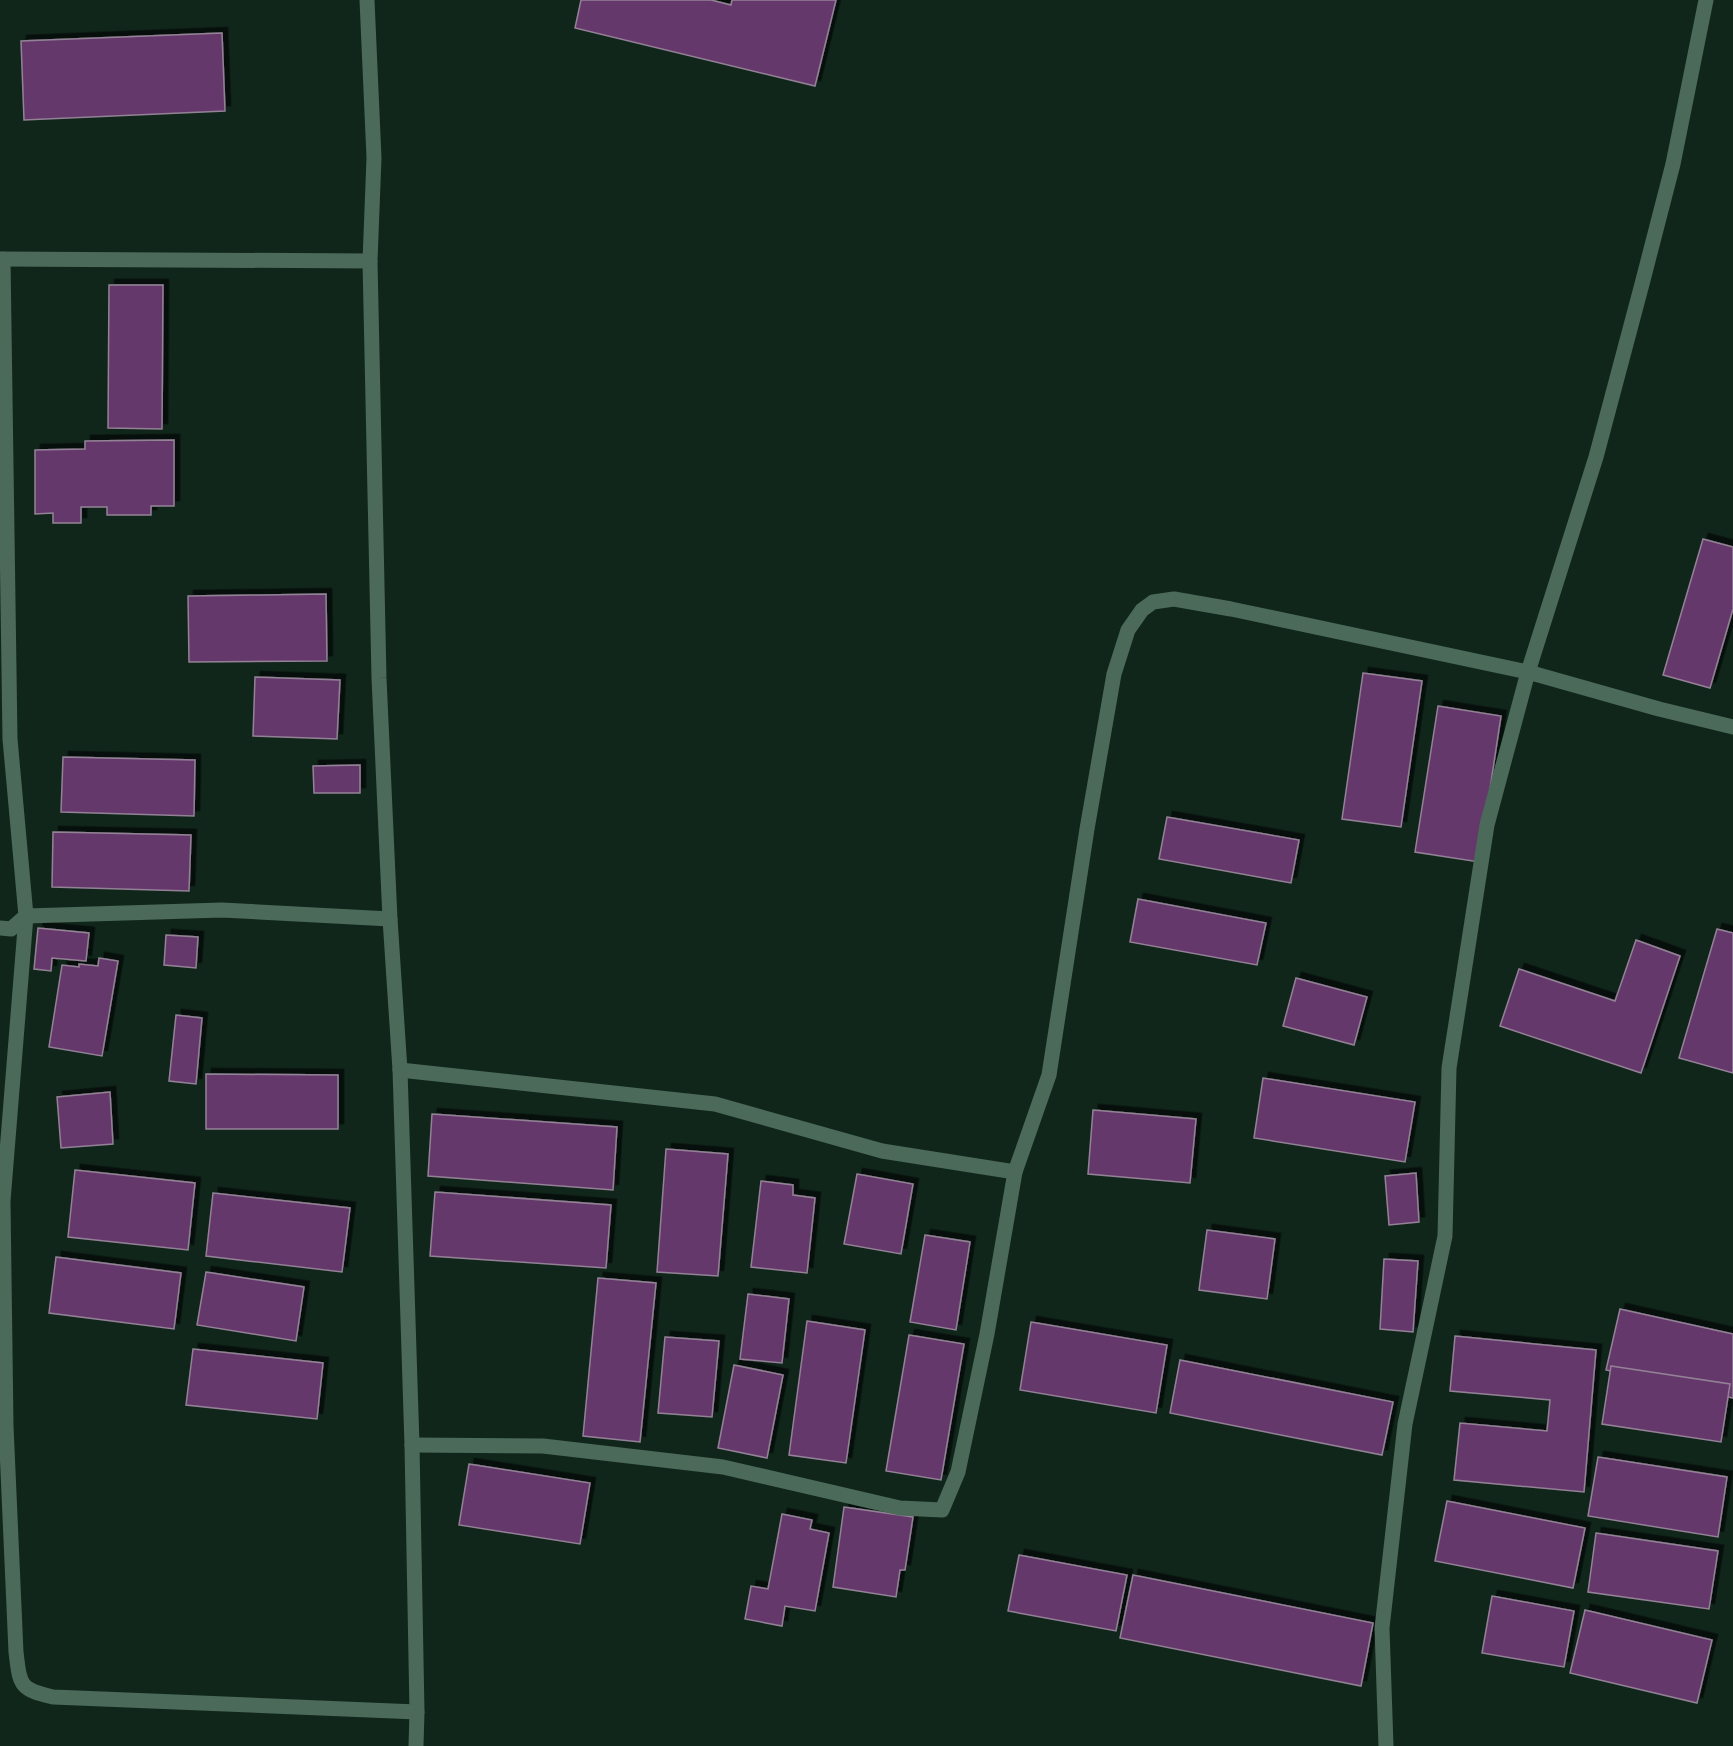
<svg xmlns="http://www.w3.org/2000/svg" width="1733" height="1746" viewBox="0 0 1733 1746" font-family="Lato,sans-serif">
	<style>
		.building { fill: #65396c; stroke: #938296; stroke-width: 1.5; filter: url(#shadow) }
		.lines { fill: none; stroke-linecap: round; stroke-linejoin: round }
		.minor { stroke: #4b6a5a; stroke-width: 15 }
	</style>
	<defs>
		<filter id="shadow"><feDropShadow dx="5.5" dy="-5.5" stdDeviation="0" flood-color="#0009"/></filter>
	</defs>
	<rect width="100%" height="100%" fill="#10261b"/>
	<g class="building">
		<path d="M581,0h130l20,5 1,-5h104l-21,86 -240,-58z"/>
		<path d="M222,33l3,78 -201,9 -3,-79z"/>
		<path d="M109,285h54l-1,144 -54,-1z"/>
		<path d="M174,440v66h-23v9h-44v-8h-26v16h-28v-10l-18,1v-64l50,-1v-8z"/>
		<path d="M1703,539l30,8v62l-23,79 -47,-13z"/>
		<path d="M326,594l1,67 -138,1 -1,-66z"/>
		<path d="M1363,673l59,8 -21,146 -59,-8z"/>
		<path d="M255,677l85,3 -3,59 -84,-3z"/>
		<path d="M1438,706l63,10 -22,146 -64,-10z"/>
		<path d="M63,757l132,3 -1,56 -133,-4z"/>
		<path d="M360,765v28h-46l-1,-27z"/>
		<path d="M1167,817l132,23 -8,43 -132,-24z"/>
		<path d="M53,832l138,3 -2,56 -137,-4z"/>
		<path d="M1138,899l128,24 -9,42 -127,-23z"/>
		<path d="M38,928l51,5 -3,28 -34,-3 -1,13 -17,-2z"/>
		<path d="M1717,929l16,4v140l-54,-15z"/>
		<path d="M166,935l32,2 -2,31 -32,-3z"/>
		<path d="M1636,940l44,16 -39,117 -141,-47 19,-57 96,32z"/>
		<path d="M99,958l19,3 -16,95 -53,-9 13,-82 17,2v-3l19,2z"/>
		<path d="M1296,978l71,19 -13,48 -71,-19z"/>
		<path d="M176,1015l26,3 -6,66 -27,-3z"/>
		<path d="M206,1074l132,1v54h-132z"/>
		<path d="M1263,1078l152,24 -10,60 -151,-24z"/>
		<path d="M110,1092l3,52 -52,4 -4,-51z"/>
		<path d="M1093,1110l103,9 -6,64 -102,-9z"/>
		<path d="M432,1114l185,13 -4,63 -185,-14z"/>
		<path d="M666,1149l62,5 -10,122 -61,-4z"/>
		<path d="M75,1170l120,13 -7,67 -120,-13z"/>
		<path d="M1416,1173l3,49 -30,3 -4,-49z"/>
		<path d="M857,1174l56,10 -12,70 -57,-10z"/>
		<path d="M761,1181l32,4v10l22,3 -8,75 -56,-6z"/>
		<path d="M435,1192l176,13 -5,63 -176,-12z"/>
		<path d="M213,1193l137,15 -8,64 -136,-16z"/>
		<path d="M1207,1230l68,9 -8,60 -68,-9z"/>
		<path d="M925,1235l45,7 -14,88 -46,-8z"/>
		<path d="M56,1257l125,16 -7,56 -125,-16z"/>
		<path d="M1384,1259l34,2 -5,71 -33,-3z"/>
		<path d="M206,1272l98,15 -8,54 -99,-16z"/>
		<path d="M598,1278l58,5 -16,159 -57,-6z"/>
		<path d="M748,1294l41,5 -7,64 -42,-4z"/>
		<path d="M1620,1309l113,25v64l-127,-28z"/>
		<path d="M807,1321l58,9 -19,133 -57,-8z"/>
		<path d="M1031,1322l136,23 -11,68 -136,-23z"/>
		<path d="M909,1335l55,9 -23,136 -55,-9z"/>
		<path d="M1455,1336l141,14 -12,142 -130,-12 6,-57 87,8 3,-31 -100,-9z"/>
		<path d="M665,1337l54,4 -7,76 -54,-4z"/>
		<path d="M193,1349l130,14 -6,56 -131,-14z"/>
		<path d="M1180,1360l213,42 -11,53 -212,-42z"/>
		<path d="M734,1365l49,10 -16,83 -49,-10z"/>
		<path d="M1611,1366l119,18 -9,58 -119,-18z"/>
		<path d="M1598,1457l129,20 -9,60 -130,-21z"/>
		<path d="M469,1464l121,19 -10,61 -121,-19z"/>
		<path d="M1447,1501l138,27 -12,60 -138,-27z"/>
		<path d="M844,1507l69,10 -8,53h-5l-4,27 -63,-10z"/>
		<path d="M782,1514l30,6 -2,9 19,4 -14,78 -30,-5 -3,20 -37,-7 6,-33 17,3z"/>
		<path d="M1596,1533l122,18 -9,58 -121,-17z"/>
		<path d="M1019,1555l108,20 -11,56 -108,-20z"/>
		<path d="M1133,1575l240,48 -12,63 -241,-48z"/>
		<path d="M1492,1596l82,15 -10,56 -82,-14z"/>
		<path d="M1585,1610l127,30 -15,63 -127,-30z"/>
	</g>
	<g class="lines">
		<g class="minor">
			<path d="M367,0l7,158 -4,103 9,417 11,241 10,151 12,375 5,267 -1,34"/>
			<path d="M0,259l370,2"/>
			<path d="M3,259l7,480 16,177 -23,285 3,225 10,226c4,33 3,37 37,45l364,15"/>
			<path d="M0,928l11,1 15,-13 196,-6 168,9"/>
			<path d="M400,1070l315,34 167,47 133,21"/>
			<path d="M412,1445l131,1 180,21 177,41 42,2 16,-38 29,-138 28,-162 34,-97 38,-246 27,-155 14,-44 14,-20 11,-8 21,-3 57,10 297,63 68,-215 46,-173 31,-120 33,-164"/>
			<path d="M1386,1746l-4,-118 23,-204 40,-188 4,-168 38,-243 41,-153 131,37 74,18"/>
		</g>
	</g>
</svg>
